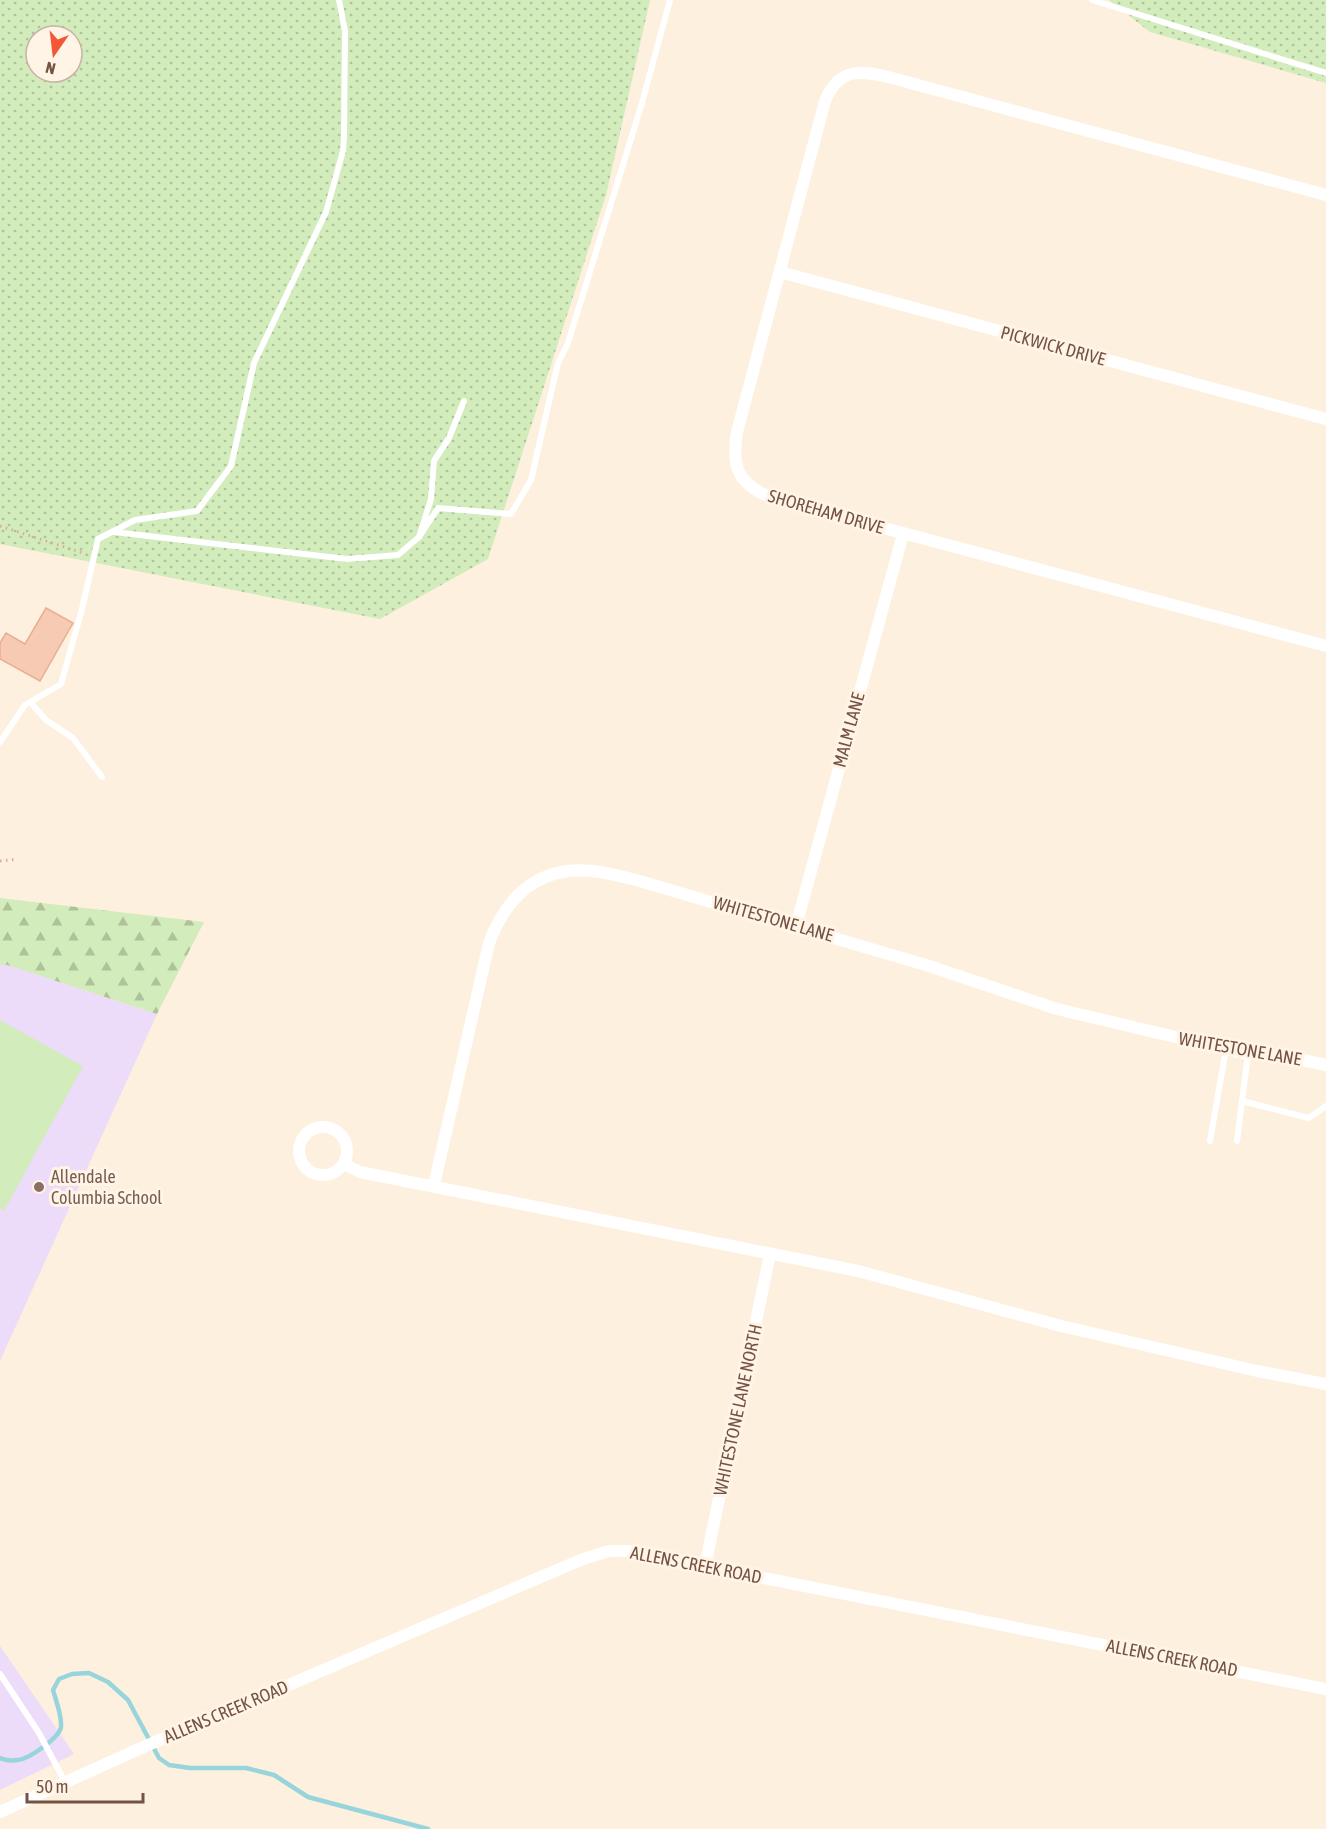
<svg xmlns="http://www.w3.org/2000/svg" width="1326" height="1829" viewBox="0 0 1326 1829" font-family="'Asap Condensed',sans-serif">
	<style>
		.education { fill: #eddbfa }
		.green { fill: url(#green-dots); fill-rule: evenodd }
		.forest { fill: url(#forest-firs) }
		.pitch { fill: #d2ecbc }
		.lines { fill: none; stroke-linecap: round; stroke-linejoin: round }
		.stream { stroke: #97d4db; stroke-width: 4.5 }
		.building { fill: #f6cab3; stroke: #e9ae92; stroke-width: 1.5 }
		.path { stroke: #daad97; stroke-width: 3; stroke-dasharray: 1.5 4.5; stroke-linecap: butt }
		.lane { stroke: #fff; stroke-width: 6 }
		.street { stroke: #fff; stroke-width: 12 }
		.education-dot { fill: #8d6e63; stroke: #fff4e6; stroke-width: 2 }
		.labels { text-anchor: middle; stroke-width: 6; stroke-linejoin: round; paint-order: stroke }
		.street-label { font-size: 18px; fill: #755344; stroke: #fff4e6 }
		.education-label { font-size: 18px; fill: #785e54; stroke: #fff4e6; text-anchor: start }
	</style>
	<defs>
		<pattern id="green-dots" width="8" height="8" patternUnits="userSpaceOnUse" patternTransform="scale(1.5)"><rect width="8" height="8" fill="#d2ecbc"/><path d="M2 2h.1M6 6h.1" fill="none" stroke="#afc29a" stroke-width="1.8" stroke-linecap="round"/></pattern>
		<pattern id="forest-firs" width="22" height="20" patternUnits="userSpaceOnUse" patternTransform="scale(1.5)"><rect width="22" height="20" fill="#d2ecbc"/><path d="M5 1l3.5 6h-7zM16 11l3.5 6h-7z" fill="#afc29a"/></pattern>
	</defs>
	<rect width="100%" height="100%" fill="#fef0de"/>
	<g class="education">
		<path d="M0,965h7l150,49 -157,347z"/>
		<path d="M0,1646l74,108 -74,36z"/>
	</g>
	<g class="green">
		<path d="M0,0h650l-44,195 -118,364 -108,60 -380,-75zM36,36h36v36h-36z"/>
		<path d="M1109,0h217v83l-176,-51z"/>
	</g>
	<path class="forest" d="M0,898l204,24 -47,92 -150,-49h-7z"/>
	<path class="pitch" d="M0,1020l83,46 -79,145 -4,-3z"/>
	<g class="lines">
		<path class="stream" d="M0,1758c5,2 12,3 18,2 11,-1 41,-22 43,-33 1,-12 -5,-26 -8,-37l6,-11 13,-5 17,-1 19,9 20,18 31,58 10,7 21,3h56l28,7 34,22 120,32"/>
	</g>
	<path class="building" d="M46,608l27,15 -33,58 -40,-22v-16l6,-10 19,11z"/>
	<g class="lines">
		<g class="path">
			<path d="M0,526l86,28"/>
			<path d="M0,861l18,-2"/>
		</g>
		<g class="lane">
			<path d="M1092,0l234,73"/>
			<path d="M114,532l233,27 51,-4 21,-18 12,-38 3,-38 15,-23 15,-37"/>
			<path d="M419,537l19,-29 73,6 20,-34 27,-117 10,-20 74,-240 28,-103"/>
			<path d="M30,702l16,18 27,18 29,39"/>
			<path d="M0,742l25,-37 36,-21 20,-71 17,-74 37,-19 62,-9 34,-45 23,-103 72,-151 17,-61 1,-13 1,-107 -6,-31"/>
			<path d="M1242,1101l67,17 17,-12"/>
			<path d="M1210,1141l16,-92"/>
			<path d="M1237,1141l11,-87"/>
			<path d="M0,1674l39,59 26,49"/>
		</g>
		<g class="street">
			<path d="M1326,195l-434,-117c-31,-8 -53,-11 -67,23l-88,331c-6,36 1,52 35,66l554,148"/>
			<path d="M780,272l546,147"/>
			<path d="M796,926l107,-392"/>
			<circle cx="323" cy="1151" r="24"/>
			<path d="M344,1164l16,8 498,99 203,55 196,45 69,13"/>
			<path d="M434,1185l55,-242c19,-51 54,-80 111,-71 12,2 24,5 36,8l290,85 131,44 186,44 54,6 29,6"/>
			<path d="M705,1566l65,-312"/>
			<path d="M0,1812l141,-64 442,-189 26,-8h18l699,138"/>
		</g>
	</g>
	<circle class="education-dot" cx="39" cy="1187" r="6"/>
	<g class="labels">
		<g class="street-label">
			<text transform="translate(1053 346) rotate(15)" y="6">PICKWICK DRIVE</text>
			<text transform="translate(826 512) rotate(16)" y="6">SHOREHAM DRIVE</text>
			<text transform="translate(849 730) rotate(-75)" y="6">MALM LANE</text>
			<text transform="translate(773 919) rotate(16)" y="6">WHITESTONE LANE</text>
			<text transform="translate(1240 1049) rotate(10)" y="6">WHITESTONE LANE</text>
			<text transform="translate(738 1410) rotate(-78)" y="6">WHITESTONE LANE NORTH</text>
			<text transform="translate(696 1565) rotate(11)" y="6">ALLENS CREEK ROAD</text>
			<text transform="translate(1172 1658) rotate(11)" y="6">ALLENS CREEK ROAD</text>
			<text transform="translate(226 1712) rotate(-23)" y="6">ALLENS CREEK ROAD</text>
		</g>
		<g class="education-label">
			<text x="51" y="1183">Allendale<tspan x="51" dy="21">Columbia School</tspan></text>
		</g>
	</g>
	<g transform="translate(54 54) rotate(194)"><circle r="28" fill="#fff4e6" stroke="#c8b4a5" stroke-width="1.5"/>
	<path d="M0-4.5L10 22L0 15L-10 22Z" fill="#f35738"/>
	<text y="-9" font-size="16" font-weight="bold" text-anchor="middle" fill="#755344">N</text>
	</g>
	<path d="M27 1793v9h116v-9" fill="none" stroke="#755344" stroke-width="3"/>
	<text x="36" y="1793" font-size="18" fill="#755344" stroke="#fff4e6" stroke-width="4.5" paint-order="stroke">50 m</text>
</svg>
